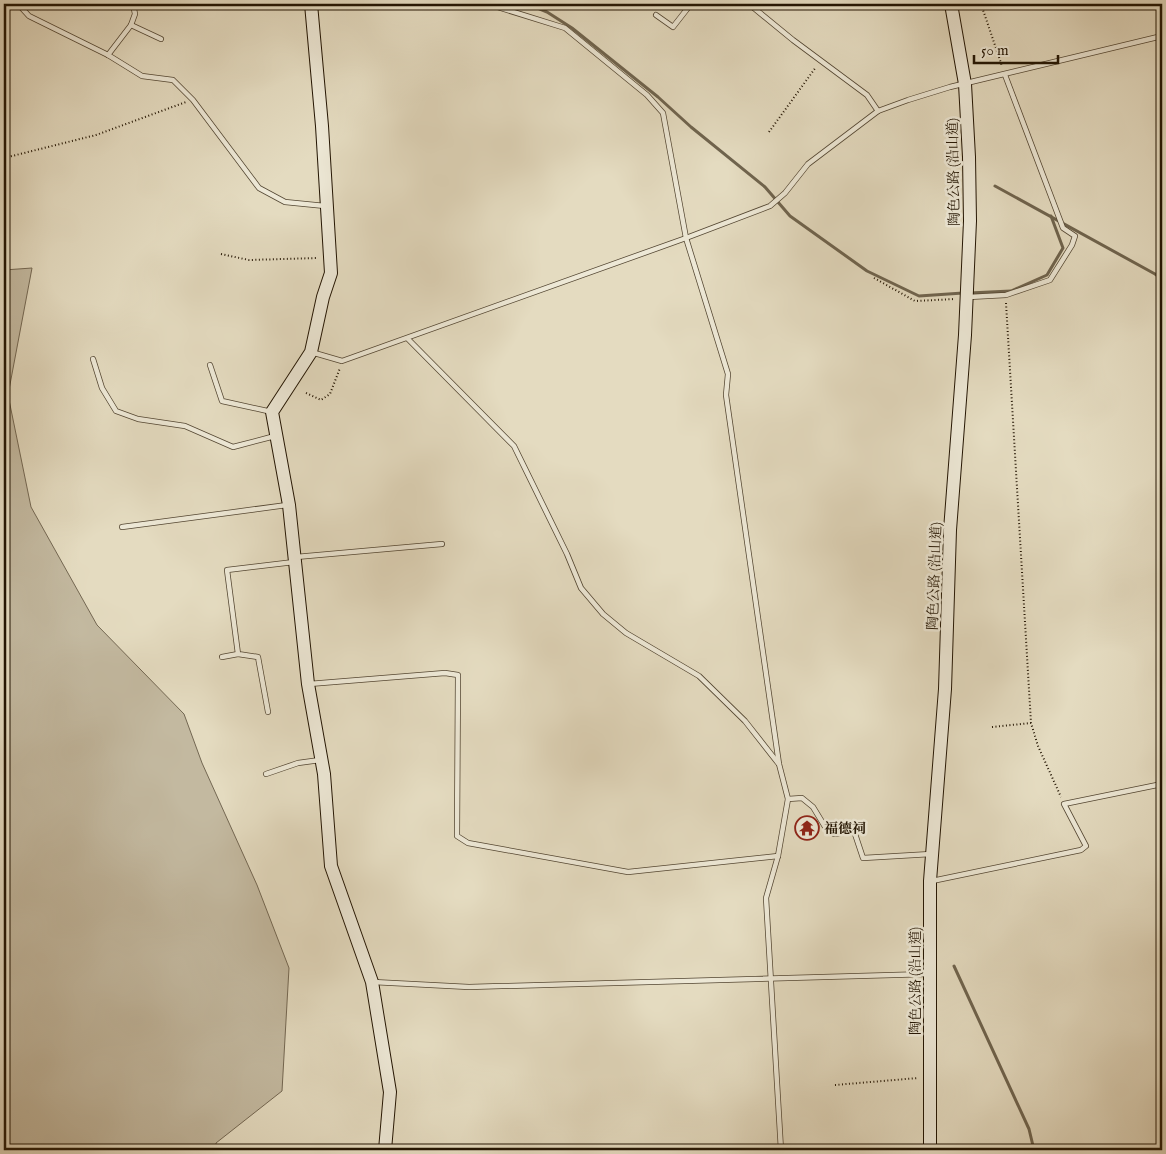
<svg xmlns="http://www.w3.org/2000/svg" width="1166" height="1154" viewBox="0 0 1166 1154" font-family="'IM FELL English','Noto Serif TC',serif">
	<style>
		.green { fill: #c3b9a0; stroke: #736752 }
		.lines { fill: none; stroke-linecap: round; stroke-linejoin: round }
		.stream { stroke: #6f644e; stroke-width: 3 }
		.lane-casing { stroke: #534632; stroke-width: 6 }
		.secondary-casing { stroke: #231503; stroke-width: 14 }
		.path { stroke: #231503; stroke-width: 2; stroke-dasharray: 1 2.5; stroke-linecap: butt }
		.lane { stroke: #ede8d6; stroke-width: 4.5 }
		.secondary { stroke: #ede8d6; stroke-width: 12 }
		.labels { text-anchor: middle; stroke-width: 5; stroke-linejoin: round; paint-order: stroke }
		.street-label { font-size: 14px; fill: #231503; stroke: #ede8d6 }
		.poi-label { font-size: 14px; font-weight: bold; fill: #231503; stroke: #ede8d6; text-anchor: start }
	</style>
	<rect width="100%" height="100%" fill="#e4dbc0"/>
	<filter id="stains"><feTurbulence type="fractalNoise" baseFrequency=".004" numOctaves="4"/><feColorMatrix values="0 0 0 0 .2 0 0 0 0 .09 0 0 0 0 .02 0 0 0 .5 -.17"/></filter>
	<radialGradient id="worn" r=".72"><stop offset=".6" stop-color="#630" stop-opacity="0"/><stop offset="1" stop-color="#630" stop-opacity=".3"/></radialGradient>
	<path class="green" d="M32,268l-24,127 23,112 66,118 87,89 18,49 55,122 32,83 -7,123 -66,52v7h-212v-880z"/>
	<g class="lines">
		<g class="stream">
			<path d="M528,4l19,8 25,16 86,69 33,30 74,60 25,29 77,55 52,25 44,-3"/>
			<path d="M995,186l160,88 7,5"/>
			<path d="M969,293l42,-2 36,-16 16,-27 -12,-32"/>
			<path d="M954,966l75,163 5,21"/>
		</g>
		<g class="lane-casing">
			<g id="lane">
				<path d="M18,4l11,12 79,39 34,21 31,4 20,20 66,88 26,14 40,4"/>
				<path d="M488,4l77,24 82,67 16,18 23,125 42,136 -2,21 53,369 9,35 -10,57 -12,42 15,252"/>
				<path d="M749,4l44,36 74,55 11,16"/>
				<path d="M313,7l21,-3"/>
				<path d="M656,15l17,12 18,-23"/>
				<path d="M131,25l30,14"/>
				<path d="M108,55l23,-30 4,-11 -2,-10"/>
				<path d="M969,297l37,-2 44,-15 22,-35 3,-9 -12,-8 -58,-153"/>
				<path d="M408,339l106,107 53,108 14,34 22,26 23,19 73,43 46,45 33,42"/>
				<path d="M311,352l31,9 344,-123 84,-32 15,-13 23,-29 70,-53 30,-11 42,-13 212,-51"/>
				<path d="M93,359l9,29 14,23 22,8 47,7 48,21 42,-11"/>
				<path d="M210,365l12,36 50,11"/>
				<path d="M1161,477l1,-6"/>
				<path d="M122,527l165,-22"/>
				<path d="M296,557l146,-13"/>
				<path d="M222,657l16,-3"/>
				<path d="M309,684l136,-11 13,2 -1,161 11,7 160,29 150,-16"/>
				<path d="M268,712l-10,-55 -20,-3 -11,-84 67,-8"/>
				<path d="M266,774l32,-11 22,-3"/>
				<path d="M788,799l14,-1 11,9 14,23 7,4 20,-3 9,27 68,-4"/>
				<path d="M932,881l149,-31 5,-4 -22,-42 98,-20"/>
				<path d="M373,982l96,5 459,-13"/>
			</g>
		</g>
		<g class="secondary-casing">
			<g id="secondary">
				<path d="M311,4l11,122 9,147 -8,24 -12,55 -39,60 17,93 19,179 16,90 7,92 41,116 18,110 -5,58"/>
				<path d="M930,1150v-269l15,-192 5,-159 15,-195 5,-114 -1,-64 -4,-73 -14,-80"/>
			</g>
		</g>
		<g class="path">
			<path d="M981,4l21,62"/>
			<path d="M769,132l47,-65"/>
			<path d="M4,158l92,-23 90,-33"/>
			<path d="M221,254l28,6 69,-2"/>
			<path d="M874,278l41,23 40,-2"/>
			<path d="M1006,303l25,420 7,23 23,51"/>
			<path d="M306,393l15,7 9,-6 10,-26"/>
			<path d="M992,727l39,-4"/>
			<path d="M835,1085l83,-7"/>
		</g>
		<use href="#lane" class="lane"/>
		<use href="#secondary" class="secondary"/>
	</g>
	<defs>
		<g id="temple-ring" transform="scale(1.25)"><circle r="9.5" fill="#ede8d6" stroke="#8f2418" stroke-width="1.5"/><path d="M0-6L5-2H3V0L6.5 2.5H4V6H1.5V3h-3V6H-4V2.5H-6.5L-3 0V-2H-5Z" fill="#8f2418"/></g>
	</defs>
	<g fill-rule="evenodd">
		<use href="#temple-ring" x="807" y="828"/>
	</g>
	<g class="labels">
		<g class="street-label">
			<text transform="translate(953 172) rotate(-91)" y="5">陶色公路 (沿山道)</text>
			<text transform="translate(934 576) rotate(-88)" y="5">陶色公路 (沿山道)</text>
			<text transform="translate(915 981) rotate(-90)" y="5">陶色公路 (沿山道)</text>
		</g>
		<g class="poi-label">
			<text x="824" y="833">福德祠</text>
		</g>
	</g>
	<rect width="1166" height="1154" fill="none" stroke="#e4dbc0" stroke-width="20"/>
	<rect x="5" y="5" width="1156" height="1144" fill="none" stroke="#231503" stroke-width="2.5"/>
	<rect x="10" y="10" width="1146" height="1134" fill="none" stroke="#231503"/>
	<path d="M974 55v8h84v-8" fill="none" stroke="#231503" stroke-width="2.5"/>
	<text x="981" y="55" font-size="15" fill="#231503" stroke="#ede8d6" stroke-width="4" paint-order="stroke">50 m</text>
	<rect width="100%" height="100%" filter="url(#stains)"/>
	<rect width="100%" height="100%" fill="url(#worn)"/>
</svg>
